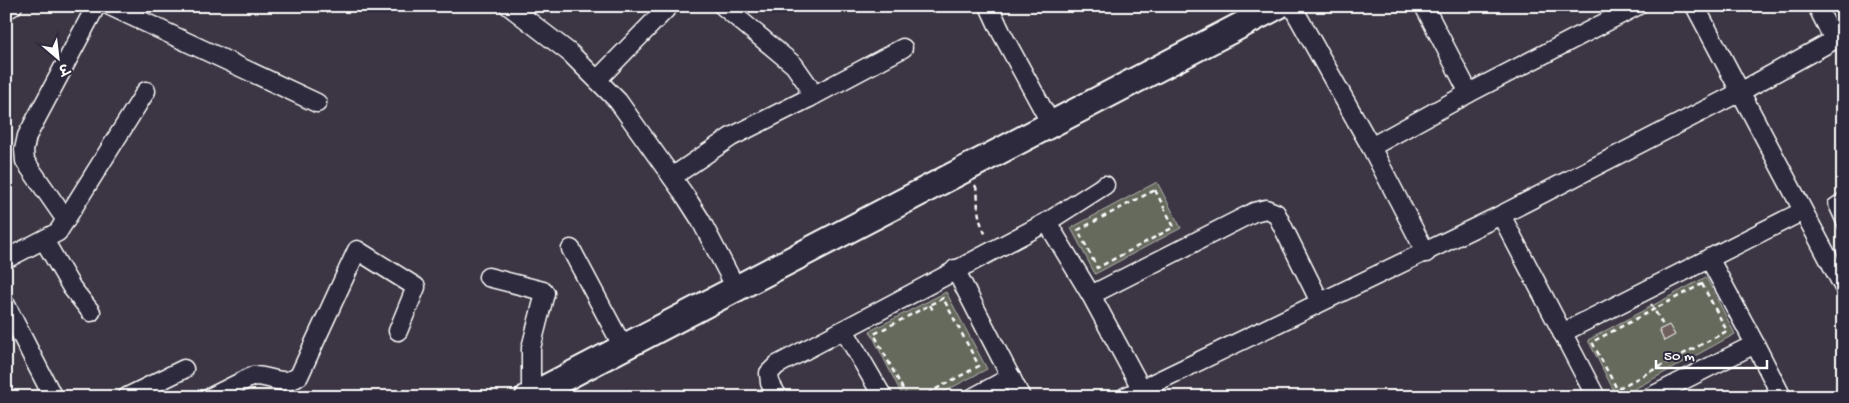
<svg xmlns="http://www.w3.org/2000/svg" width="1849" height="403" viewBox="0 0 1849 403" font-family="'Gochi Hand','Playpen Sans Deva',sans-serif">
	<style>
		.green { fill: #666a5d; stroke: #b2b4ae }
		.building { fill: #6f605d; stroke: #fff }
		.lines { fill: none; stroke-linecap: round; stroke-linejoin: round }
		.lane-casing { stroke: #fff; stroke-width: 12 }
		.street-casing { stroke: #fff; stroke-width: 21 }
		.secondary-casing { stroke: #fff; stroke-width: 29 }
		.path { stroke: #fff; stroke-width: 2.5; stroke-dasharray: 5 4; stroke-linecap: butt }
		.lane { stroke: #2f2a3d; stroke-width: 9 }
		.street { stroke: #2f2a3d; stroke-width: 18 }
		.secondary { stroke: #2f2a3d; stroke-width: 25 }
	</style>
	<rect width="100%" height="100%" fill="#3c3543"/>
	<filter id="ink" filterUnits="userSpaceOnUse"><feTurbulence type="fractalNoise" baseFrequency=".02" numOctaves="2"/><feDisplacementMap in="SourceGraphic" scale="10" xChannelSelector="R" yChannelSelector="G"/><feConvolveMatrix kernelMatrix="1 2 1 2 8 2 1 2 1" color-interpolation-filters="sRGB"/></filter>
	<g filter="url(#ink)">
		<g class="green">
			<path d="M1157,182l24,46 -86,46 -24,-46z"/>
			<path d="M1706,277l29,57 -115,63h-3l-29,-57z"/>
			<path d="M946,292l41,77 -53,28h-31l-33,-66z"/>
		</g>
		<path class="building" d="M1669,325l6,10 -11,6 -5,-11z"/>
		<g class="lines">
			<g class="lane-casing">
				<path id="lane" d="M1843,197l-10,7 10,22"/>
			</g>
			<g class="street-casing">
				<g id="street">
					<path d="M110,6l207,97"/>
					<path d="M509,6l61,47 48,48 68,96 14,22 36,69"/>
					<path d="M989,6l12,26 50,92"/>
					<path d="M1292,6l79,141 55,106"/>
					<path d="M1424,6l45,87"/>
					<path d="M1695,6l148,280"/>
					<path d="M1817,6l17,34"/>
					<path d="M6,10l7,-4"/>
					<path d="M598,79l71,-73"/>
					<path d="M809,98l94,-50"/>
					<path d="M1371,147l98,-54 168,-87"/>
					<path d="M672,177l59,-40 78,-39 -1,-13 -14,-20 -71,-59"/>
					<path d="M1501,215l95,182"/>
					<path d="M66,220l-41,-59 -1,-11 3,-14 69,-130"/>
					<path d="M1047,222l58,-37"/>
					<path d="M44,240l28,48 19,24"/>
					<path d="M571,249l52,98"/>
					<path d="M6,259l52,-27 88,-141"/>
					<path d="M955,269l66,128"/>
					<path d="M488,277l55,14 2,2 -14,55v47"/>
					<path d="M1091,295l163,-83 12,-3 10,4 44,89"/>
					<path d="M6,305l47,92"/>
					<path d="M844,330l39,67"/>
					<path d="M1562,333l241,-122"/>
					<path d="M1755,344l27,53"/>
					<path d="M127,397l57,-28"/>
					<path d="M211,397l42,-21c17,-1 30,12 46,0l58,-126 59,37 -18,44"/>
					<path d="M778,397l-8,-14 -1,-10 8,-8 270,-143 44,73 50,93"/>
					<path d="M974,397l37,-20"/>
					<path d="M1125,397l376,-182 239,-123 103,-57"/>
					<path d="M1650,397l105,-53 -46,-86"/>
				</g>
			</g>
			<g class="secondary-casing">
				<path id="secondary" d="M528,397l750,-391"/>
			</g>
			<g class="path">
				<path d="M975,185c4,8 2,16 3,24 1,10 4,19 9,28"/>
				<path d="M1155,190l19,37 -77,41 -19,-38z"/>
				<path d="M1702,284l25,47 -110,58 -25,-47z"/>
				<path d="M1651,304l13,23"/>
				<path d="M930,305l4,7"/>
				<path d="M907,397l-33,-63 69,-36 36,68 -58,31"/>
			</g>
			<use href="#lane" class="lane"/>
			<use href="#street" class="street"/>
			<use href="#secondary" class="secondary"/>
		</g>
	</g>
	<rect width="1849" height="403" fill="none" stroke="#2f2a3d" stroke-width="25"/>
	<rect x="12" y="12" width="1824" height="378" fill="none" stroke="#fff" stroke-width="2" filter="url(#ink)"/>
	<g transform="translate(58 58) rotate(152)" stroke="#2f2a3d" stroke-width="4" paint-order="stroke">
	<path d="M0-4L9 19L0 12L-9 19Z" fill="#ffffff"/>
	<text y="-8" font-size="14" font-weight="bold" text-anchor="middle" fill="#ffffff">उ</text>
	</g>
	<path d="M1656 360v8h111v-8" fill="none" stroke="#ffffff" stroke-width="2.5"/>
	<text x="1664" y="360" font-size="15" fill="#ffffff" stroke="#2f2a3d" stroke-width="4" paint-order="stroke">50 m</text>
</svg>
